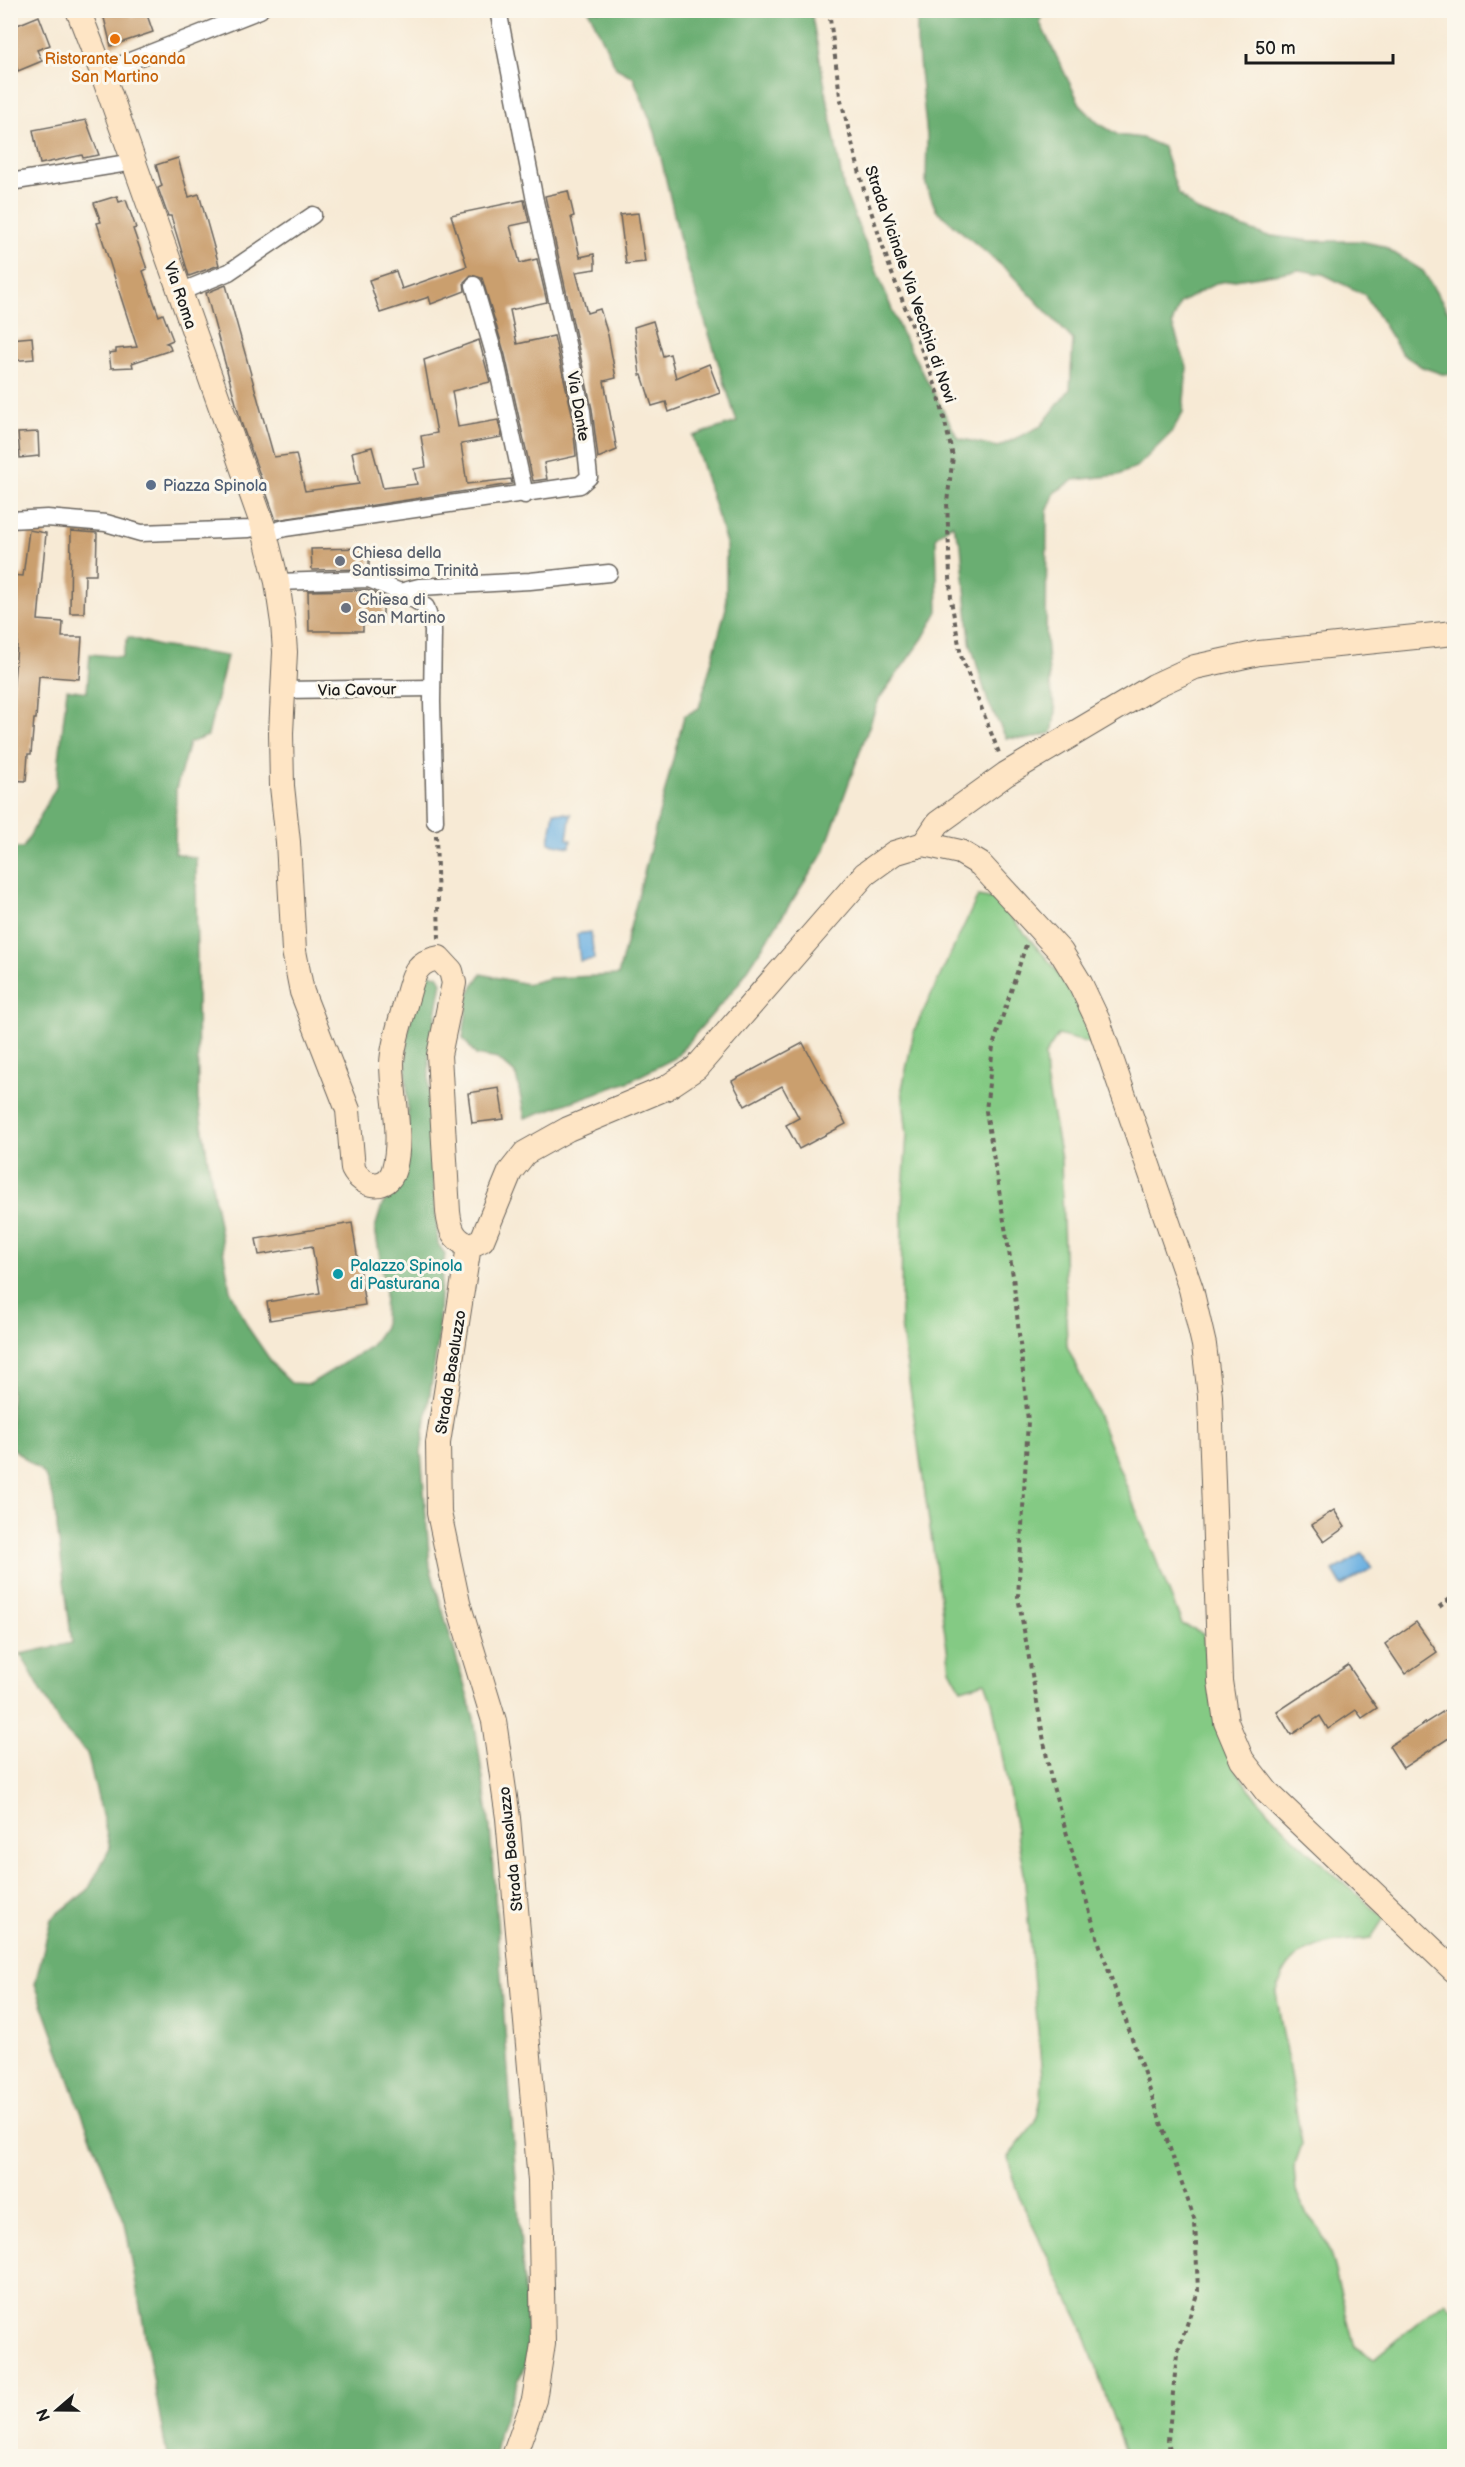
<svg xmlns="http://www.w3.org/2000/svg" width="1465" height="2467" viewBox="0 0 1465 2467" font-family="'Balsamiq Sans',sans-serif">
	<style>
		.green { fill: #84ca84; stroke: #507350; stroke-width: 1.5 }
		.forest { fill: #6bae72; stroke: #446547; stroke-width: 1.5 }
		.water { fill: #6cb0e1; stroke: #44667e; stroke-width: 1.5 }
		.building { fill: #ca9f6e }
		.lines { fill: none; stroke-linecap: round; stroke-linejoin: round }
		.street-casing { stroke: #69645d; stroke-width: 19 }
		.secondary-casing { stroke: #69645d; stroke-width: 26 }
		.path { stroke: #69645d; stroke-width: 4; stroke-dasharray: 4.5 4.5; stroke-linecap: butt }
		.street { stroke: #fff; stroke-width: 16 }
		.secondary { stroke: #fee5c5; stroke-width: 24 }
		.food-dot { fill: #e8710a; stroke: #fbf7ec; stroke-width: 2 }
		.service-dot { fill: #5c6f8a; stroke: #fbf7ec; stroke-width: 2 }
		.worship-dot { fill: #6b7280; stroke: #fbf7ec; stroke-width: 2 }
		.culture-dot { fill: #0f9aa8; stroke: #fbf7ec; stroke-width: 2 }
		.labels { text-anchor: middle; stroke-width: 6; stroke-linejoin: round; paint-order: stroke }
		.food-label { font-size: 16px; fill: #c56008; stroke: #fbf7ec }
		.street-label { font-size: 16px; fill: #1c1c1c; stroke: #fbf7ec }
		.service-label { font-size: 16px; fill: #4e5e75; stroke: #fbf7ec; text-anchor: start }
		.worship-label { font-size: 16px; fill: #5b616d; stroke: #fbf7ec; text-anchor: start }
		.culture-label { font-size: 16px; fill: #0d838f; stroke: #fbf7ec; text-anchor: start }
	</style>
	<rect width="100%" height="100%" fill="#fbf7ec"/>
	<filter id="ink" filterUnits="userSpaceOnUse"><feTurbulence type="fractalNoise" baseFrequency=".0167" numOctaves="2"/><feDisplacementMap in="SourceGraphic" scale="12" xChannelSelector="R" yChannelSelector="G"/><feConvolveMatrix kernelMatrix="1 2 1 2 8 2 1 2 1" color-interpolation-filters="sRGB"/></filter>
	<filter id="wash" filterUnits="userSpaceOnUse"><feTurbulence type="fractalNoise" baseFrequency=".008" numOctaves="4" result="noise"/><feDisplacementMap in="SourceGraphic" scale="24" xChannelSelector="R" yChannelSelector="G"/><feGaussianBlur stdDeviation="1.35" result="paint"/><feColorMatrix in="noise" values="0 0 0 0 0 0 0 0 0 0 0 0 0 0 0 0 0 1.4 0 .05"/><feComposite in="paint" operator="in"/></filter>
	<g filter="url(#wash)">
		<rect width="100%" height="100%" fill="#f7ead5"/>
		<path class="green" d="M978,896l17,3 59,68 23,36 16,41 -35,-9 -13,20 1,23 15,81 6,187 25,55 90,223 21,9c5,35 8,71 18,104 21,67 112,134 163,181l-13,20c-30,4 -69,3 -86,33 -4,6 -6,15 -9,22l26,151 -8,23 2,24 10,22 14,17 10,23 25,94 19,12 71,-58 9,9v146h-328l-45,-132 -60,-122 -8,-23 -5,-22 28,-35 5,-23 1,-23 -18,-203 -32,-172 -7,-19 -24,7 -11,-20 -49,-344 1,-120 5,-70 -5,-46 12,-58z"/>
		<g class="forest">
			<path d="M589,11h222l33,179 57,142 57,106 40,9 43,-21 29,-37 3,-49 -65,-69 -72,-61 -10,-25 1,-49 -10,-94v-31h125l-2,12 41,83 17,17 20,12 24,3 21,9 15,46 19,18 67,24 48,6h48l23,5 40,25 24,39 7,7v57h-12l-20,-7 -20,-13 -37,-59 -42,-21 -24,-4 -83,13 -36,20 -8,21 15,43 -4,45 -12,21 -33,33 -19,9 -45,5 -19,12 -8,20 -1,127 4,47 6,25 -4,22 -23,6 -23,-1 -18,-36 -18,-60 -9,-97 -9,-21 -16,13 2,74 -15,27 -44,61 -55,153 -85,131 -64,75 -47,24 -103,36 -9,-43 -18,-16 -22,-4 -13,-17 6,-45 12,-19 46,10 23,-6 68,-3 66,-259 15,-8 27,-100v-65l-33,-107 44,-14 -55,-173 -27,-117 -22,-55 -17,-9z"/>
			<path d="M128,637l31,9 68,10 -19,80 -19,7 -13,46 -1,64 21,5 2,243 32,189 19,39 26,38 16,16 19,1 60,-37 14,-20 1,-38 -10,-61 7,-23 20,-25 7,-32 -3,-82 2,-38 13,-47 9,-7 8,1 4,7 -13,72v59l9,131 7,10 -5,39 -2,48 -17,111 9,115 44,151 16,110 39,526 -30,77 -4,25h-328l-42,-233 -47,-119 -43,-120 16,-65 37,-29 22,-42 -23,-95 -26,-27 -40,-72 51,-11 -19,-147 -9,-22 -33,-27v-599h12l33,-61 11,-98 20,3 3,-38 32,3z"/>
		</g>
		<g class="water">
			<path d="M554,812l17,2 -4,25 4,1 -1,7 -21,-4z"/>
			<path d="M591,932l3,27 -14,2 -3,-27z"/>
			<path d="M1363,1553l9,15 -30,18 -9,-15z"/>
		</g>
		<g id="blocks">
			<g class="building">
				<path d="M102,10h28l2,7 14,-5 7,20 -42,14z"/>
				<path d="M39,16l11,29 -13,5 5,11 -24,10 -8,-21v-22z"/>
				<path d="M86,120l13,35 -16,3 -1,-3 -42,9 -7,-34z"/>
				<path d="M178,158l11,39 10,-3 20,71 -30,11 -18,-60h-3l-10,-28 4,-2 -6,-21z"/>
				<path d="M568,191l6,25 -3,1 9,40 14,-3 1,8v7l-19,3 11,41 13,-4 8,26 8,43 -12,3 13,69 -19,8 -6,-49 -47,-213z"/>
				<path d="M117,196l2,6 7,-2 10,28 -3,1 14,40 -4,2 16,45 4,-2 10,26 -7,3 3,1 2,6 -39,13 1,4 -22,1 -2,-15 7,-1v-3l21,-2 -40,-124 4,-1 -7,-19z"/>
				<path d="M524,200l5,22 -19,4 10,37 17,-4 10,43 -37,8 7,34 37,-8 18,77 4,43 -32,7 3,16 -14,2 -28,-126 -23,-77 -11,-3 -7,7 1,9 -34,13 -2,-7 -49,16 -11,-33 27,-9 6,18 65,-23 -16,-51z"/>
				<path d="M638,213l7,49 -19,2 -6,-49z"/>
				<path d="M226,285l48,172 22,-3 9,37 54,-7 -7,-32 20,-5 11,41 34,-4 -3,-15 12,-2 -5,-31 16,-3 -13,-73 55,-20 11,42 -38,9 6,36 40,-7 4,17 -41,7 6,40 44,-5 1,5 -236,36 -35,-98 -35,-129z"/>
				<path d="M653,321l10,35 7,-2 6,24 33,-14 11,29 -51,19 -3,-10 -14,4 -10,-31h-2l-6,-48z"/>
				<path d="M32,337l2,22 -24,2v-22z"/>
				<path d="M38,432l1,24 -19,2 -2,-25z"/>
				<path d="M29,530l17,3 -8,87 25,2 -1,15h20l-3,42 -40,-3 -3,43h-2l-3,35h-3l-2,27 -16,-1v-54l8,-92h-8v-59l13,1z"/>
				<path d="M71,531l26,2 -1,42h-11l-1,38h-14z"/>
				<path d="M369,548v21l-57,1 -1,-21z"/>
				<path d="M367,590l16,6v28h-20v7h-54l-1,-40z"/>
				<path d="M803,1043l43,81 -47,25 -13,-24 13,-7 -17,-32 -37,20 -13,-25z"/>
				<path d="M499,1088l5,31 -32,4 -4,-30z"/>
				<path d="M352,1223l13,82 -95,15 -3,-18 53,-9 -8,-47 -53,9 -3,-16z"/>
				<path d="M1334,1510l11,17 -21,15 -12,-17z"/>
				<path d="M1416,1622l21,30 -32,22 -20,-30z"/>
				<path d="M1348,1665l29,43 -15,10 -6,-8 -28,19 -8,-13 -29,19 -14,-23z"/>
				<path d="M1455,1704v30l-52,34 -14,-22z"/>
			</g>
		</g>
	</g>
	<g filter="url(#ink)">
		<use href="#blocks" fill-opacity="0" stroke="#69645d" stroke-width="1.5"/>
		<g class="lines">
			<g class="street-casing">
				<g id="street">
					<path d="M102,72l158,-62"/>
					<path d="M10,182l124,-20"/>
					<path d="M474,285l21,72 30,138"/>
					<path d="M180,292l49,-20 84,-57"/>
					<path d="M10,520l37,-2 59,5 35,10 108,-4 14,-3"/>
					<path d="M265,534l20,-6 295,-43 9,-8 -7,-66 -47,-210 -37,-191"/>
					<path d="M277,582l92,-3 36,15 21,13 7,23 -1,72 3,119"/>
					<path d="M400,592l19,-5 111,-6 79,-8"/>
					<path d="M283,690l149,-2"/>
				</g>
			</g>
			<g class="secondary-casing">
				<g id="secondary">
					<path d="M78,10l24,62 161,454 14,56 6,41 2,29 -4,81 1,53 6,56 6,109 8,41 46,118 5,59c9,18 35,23 41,0 9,-34 -2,-71 -2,-106 1,-21 9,-42 14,-62 7,-23 7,-39 33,-43l12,13 3,12 -15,72 9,157c2,17 5,27 21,34l13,-6 28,-68 15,-19 43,-24 98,-41 30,-20 169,-194 29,-21 30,-9 36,8 20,12 81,88 19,31 18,38 93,268 13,56 6,51 10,285 6,41 16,38 25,32 187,178"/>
					<path d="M924,844l14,-21 68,-49 148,-88 41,-19 64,-14 195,-20"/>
					<path d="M469,1246l-31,197 1,70 19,90 36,118 14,97 32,363 3,163 -9,56 -20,56"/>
				</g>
			</g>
			<g class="path">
				<path d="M829,10l11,86 24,94 27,81 47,121 15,65 -6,45 4,98 10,56 38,97"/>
				<path d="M436,835l3,104"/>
				<path d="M1026,945l-33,101 -7,65 27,165 15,145 -10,176 33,183 47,160 97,281 3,70 -21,64 -9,85 3,16"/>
				<path d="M1439,1607l15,-11"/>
			</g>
			<use href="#street" class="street"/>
			<use href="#secondary" class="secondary"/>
		</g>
	</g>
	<circle class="food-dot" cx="115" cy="39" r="6"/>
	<circle class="service-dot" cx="151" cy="485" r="6"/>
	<g class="worship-dot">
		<circle cx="340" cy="561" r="6"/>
		<circle cx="346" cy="608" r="6"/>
	</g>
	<circle class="culture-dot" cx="338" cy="1274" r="6"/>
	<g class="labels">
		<g class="food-label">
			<text x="115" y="64">Ristorante Locanda<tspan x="115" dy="18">San Martino</tspan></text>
		</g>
		<g class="street-label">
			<text transform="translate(911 284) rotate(71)" y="6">Strada Vicinale Via Vecchia di Novi</text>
			<text transform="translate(181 295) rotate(71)" y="6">Via Roma</text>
			<text transform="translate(579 406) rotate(80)" y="6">Via Dante</text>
			<text transform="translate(357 689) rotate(-1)" y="6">Via Cavour</text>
			<text transform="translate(450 1372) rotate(-81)" y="6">Strada Basaluzzo</text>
			<text transform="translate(510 1849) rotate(-96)" y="6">Strada Basaluzzo</text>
		</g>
		<g class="service-label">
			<text x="163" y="491">Piazza Spinola</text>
		</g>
		<g class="worship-label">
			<text x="352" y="558">Chiesa della<tspan x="352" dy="18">Santissima Trinità</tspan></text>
			<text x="358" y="605">Chiesa di<tspan x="358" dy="18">San Martino</tspan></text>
		</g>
		<g class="culture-label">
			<text x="350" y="1271">Palazzo Spinola<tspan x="350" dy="18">di Pasturana</tspan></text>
		</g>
	</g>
	<rect width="1465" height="2467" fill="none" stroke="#fbf7ec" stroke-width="36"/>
	<g transform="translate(57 2410) rotate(250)" stroke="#fbf7ec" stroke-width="4.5" paint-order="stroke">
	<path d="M0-4.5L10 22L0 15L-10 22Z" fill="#1c1c1c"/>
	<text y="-9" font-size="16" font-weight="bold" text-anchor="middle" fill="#1c1c1c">N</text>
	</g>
	<path d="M1246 54v9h147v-9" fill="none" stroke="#1c1c1c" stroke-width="3"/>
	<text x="1255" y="54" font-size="18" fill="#1c1c1c" stroke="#fbf7ec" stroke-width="4.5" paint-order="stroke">50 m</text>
</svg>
